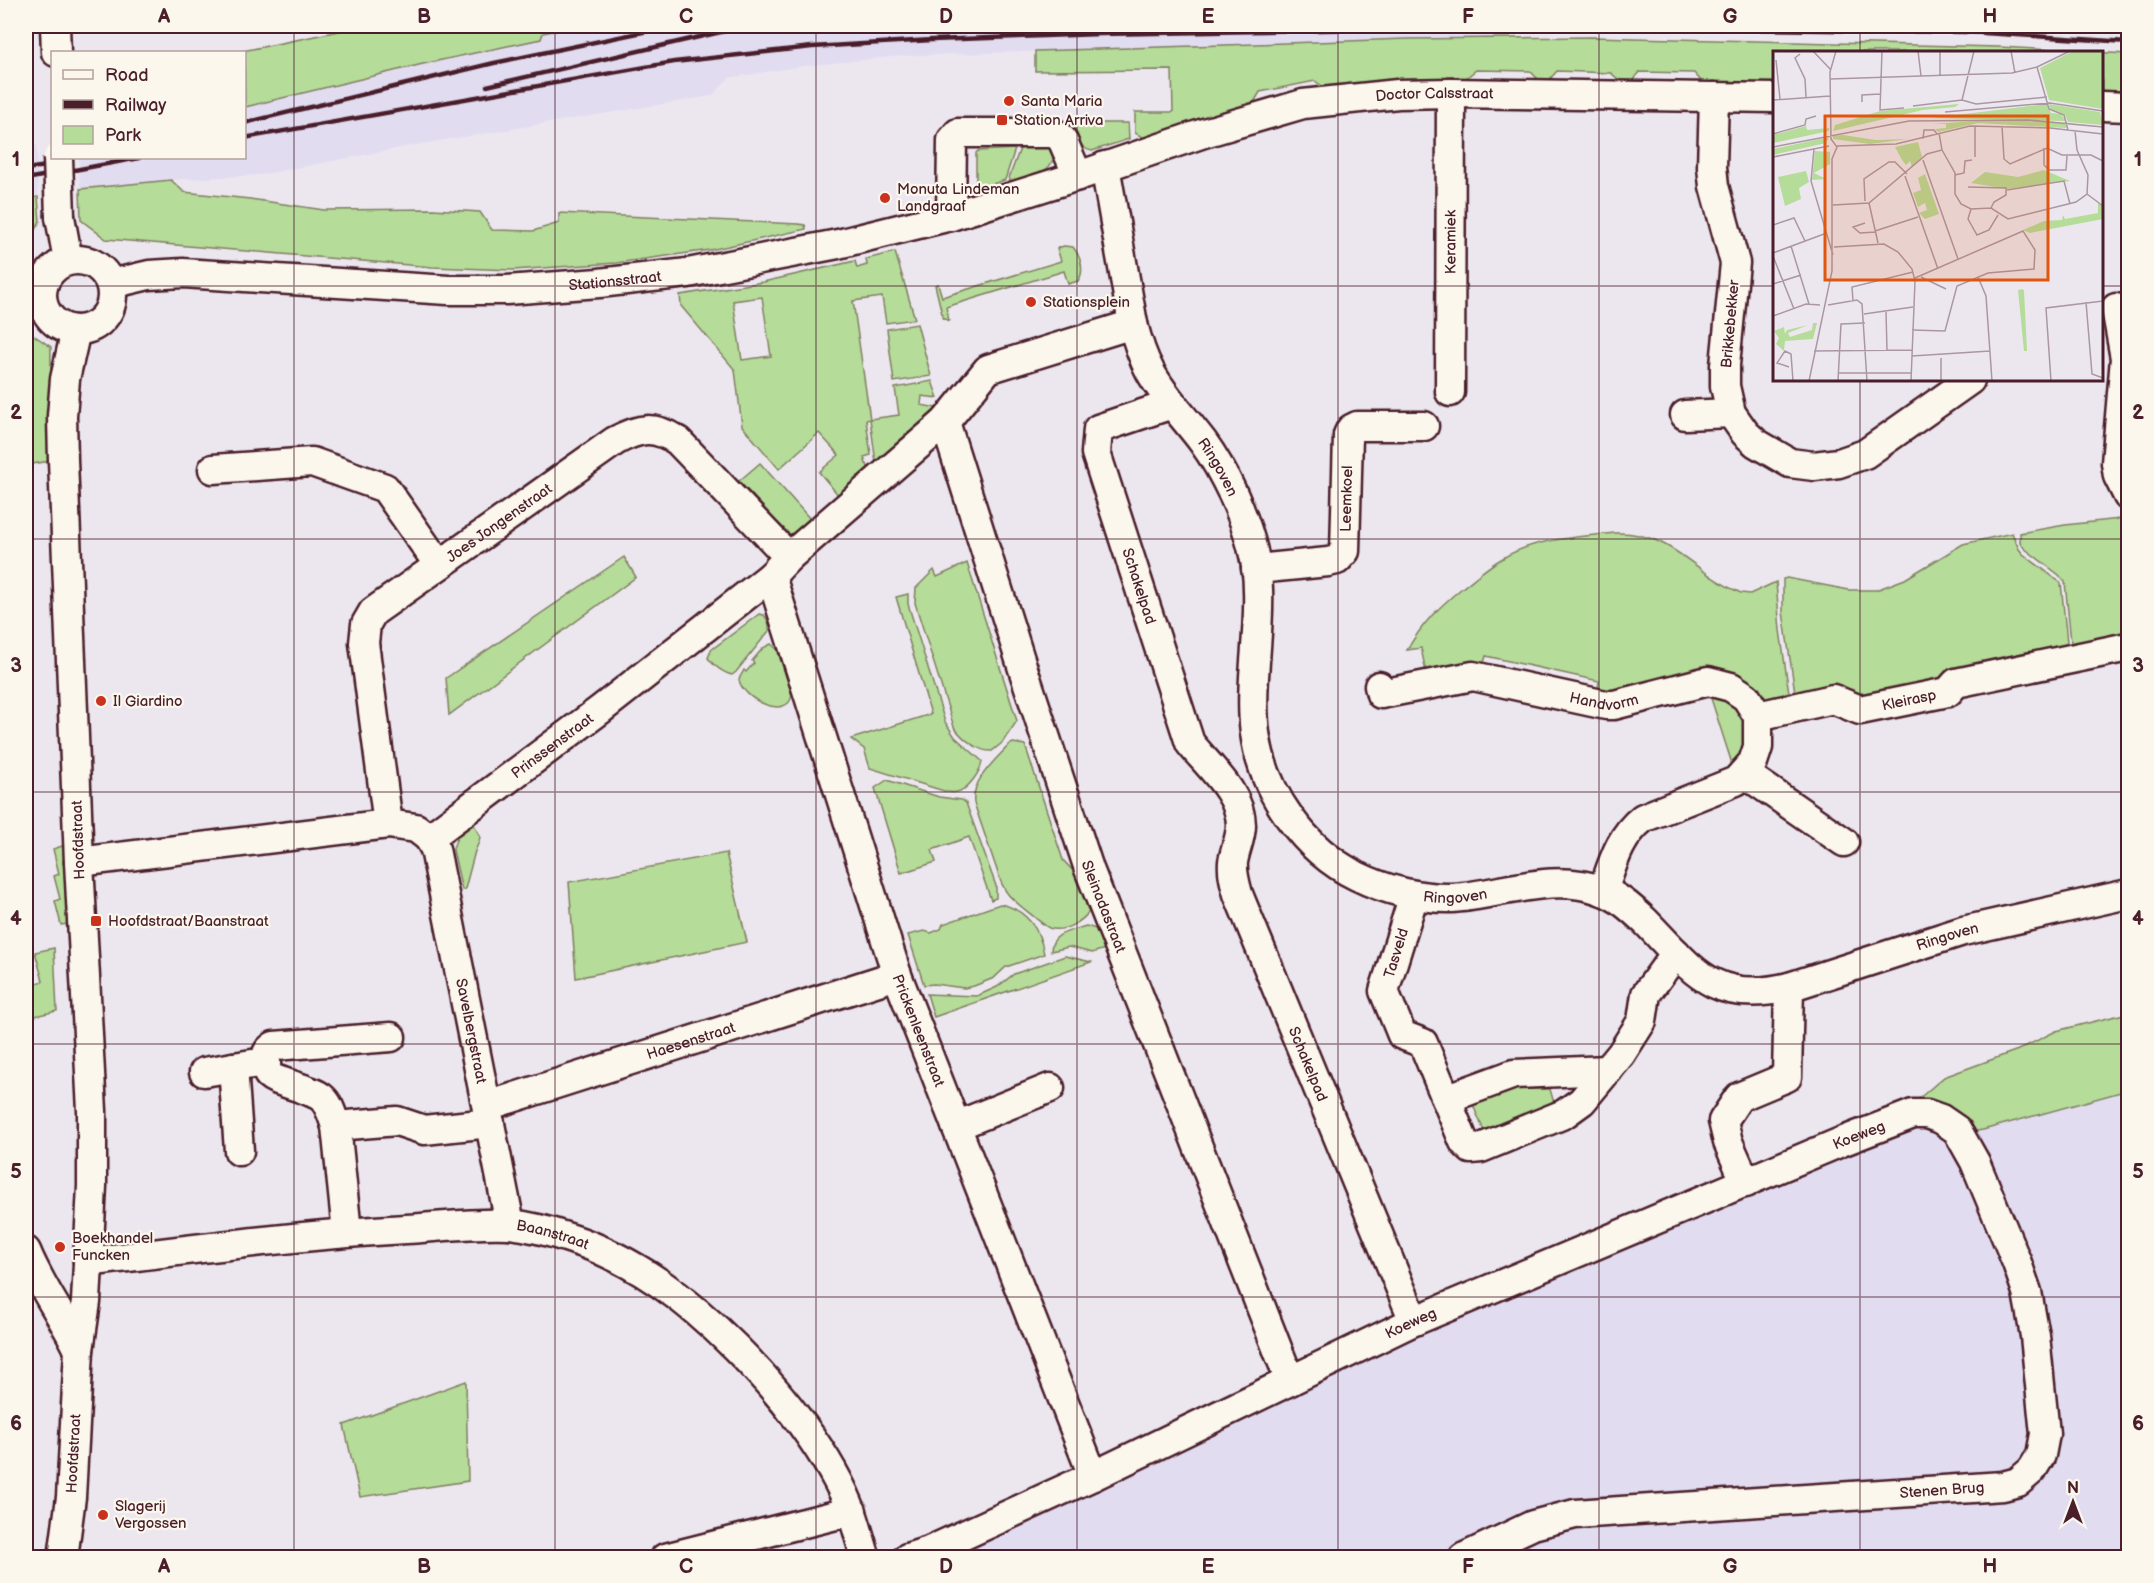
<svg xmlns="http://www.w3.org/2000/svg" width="2154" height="1583" viewBox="0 0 2154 1583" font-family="'Balsamiq Sans',sans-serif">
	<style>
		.built { fill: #e2dcf1 }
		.green { fill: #b5dc98; stroke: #807e62; stroke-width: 1.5; fill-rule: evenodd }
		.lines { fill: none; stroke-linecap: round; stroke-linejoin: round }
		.minor-casing { stroke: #4a1f2b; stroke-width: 33 }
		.minor { stroke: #fbf7ec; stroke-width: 28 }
		.rail { stroke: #4a1f2b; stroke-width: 4.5 }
		.minor-bridge-casing { stroke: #4a1f2b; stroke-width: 33; stroke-linecap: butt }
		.minor-bridge { stroke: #fbf7ec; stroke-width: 28 }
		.grid { fill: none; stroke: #4a1f2b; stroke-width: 1.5; stroke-opacity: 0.55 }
		.poi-dot { fill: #c8321e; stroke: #fbf7ec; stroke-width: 2 }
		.labels { text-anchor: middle; stroke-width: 4.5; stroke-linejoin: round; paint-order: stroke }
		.street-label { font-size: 15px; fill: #4a1f2b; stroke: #fbf7ec }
		.poi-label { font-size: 15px; fill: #4a1f2b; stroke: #fbf7ec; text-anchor: start }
		.inset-road { fill: none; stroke: #ab97a1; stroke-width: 1.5 }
		.view { fill: #e0560e; fill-opacity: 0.15; stroke: #e0560e; stroke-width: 3 }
		.inset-edge { fill: none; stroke: #4a1f2b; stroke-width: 3 }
		.neatline { fill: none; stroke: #4a1f2b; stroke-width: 2 }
		.grid-label { font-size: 20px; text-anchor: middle; font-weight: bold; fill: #4a1f2b }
	</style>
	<rect width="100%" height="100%" fill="#ece7ef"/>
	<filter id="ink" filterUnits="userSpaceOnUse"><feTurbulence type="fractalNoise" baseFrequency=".0167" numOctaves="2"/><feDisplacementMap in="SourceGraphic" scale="12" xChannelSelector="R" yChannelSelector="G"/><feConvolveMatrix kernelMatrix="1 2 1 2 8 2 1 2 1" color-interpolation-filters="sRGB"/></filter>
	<g filter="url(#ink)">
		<g class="built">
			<path d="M578,26h925l1,12 -97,1 -505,17 -98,10 -75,12 -17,18 -285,47 -167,32 -89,5 -91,9 -1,-31h165l1,-51 178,-43 117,-25 3,-6z"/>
			<path d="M37,145l1,52 -12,2v-53z"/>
			<path d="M2128,1084v473l-1185,1 792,-373 169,-54z"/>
		</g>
		<g class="green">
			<path d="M363,26h215l-35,7 -2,6 -118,25 -178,43 -1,-55h-6z"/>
			<path d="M1592,37l407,10 129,7v39l-26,-1v-40h-328v33l-71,-2 -9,-10 -55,-1 -6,10 -13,-1 -9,-8 -54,-2 -8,9h-10l-9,-9 -54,-1 -10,8 -83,3 -58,7 -10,-7 -55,11 -7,12 -109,34 -9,-5v-21h38l-1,-42 -137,1v-20l372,-12z"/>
			<path d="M1065,123h63l1,16 -37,12c-12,-2 -22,-17 -27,-28z"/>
			<path d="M1021,146h31c8,28 -21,29 -41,36l-2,-4z"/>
			<path d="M1015,149l-10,31 -22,7 -7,-1v-33l2,-2z"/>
			<path d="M171,180l13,12 66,7 74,11 109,-1 47,3 12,18 41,1 26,-8v-10l239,11 7,1 1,4 -96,21 -94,13 -103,7 -81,-3 -326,-28 -25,-19 -1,-31z"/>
			<path d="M38,197l2,24 -14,24v-46z"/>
			<path d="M1064,246l9,1c8,10 12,24 5,34l-10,3 -4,-13 -118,36 3,14 -6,-3 -8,-33 3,-1 4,13 119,-36 -4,-13z"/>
			<path d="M895,252l20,67 -29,4 -4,-26 -29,4 17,118 29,-4 -4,-27 37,-7 6,17 -16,-2 -1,9 16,3 -61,55 -6,-44 -4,1 5,35 -7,2 2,7h1l1,3 5,-1 -34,30 -20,-24 20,-17 -20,-22 -40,36 -37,-43 -7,-56 -54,-64 -1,-11 83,-13 92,-21 2,7 10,-3 -1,-6zM762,297l9,59 -29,4 -9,-59z"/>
			<path d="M917,324l14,52 -37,6 -7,-53z"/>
			<path d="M26,330l25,17 -1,114 -24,4z"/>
			<path d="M760,463l51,57 -14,13 -9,1 -49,-53z"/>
			<path d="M2120,519l8,4v116l-56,13 -7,-70 -6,-7 -35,-27 -4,-6v-9l45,-8z"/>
			<path d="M1615,533c57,-2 79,41 126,60l9,1 26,-12 4,48 10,70 -19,6 -26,-18 -148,8 2,-15 -113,-25 -4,14 -55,7 -6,-29 -14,2c17,-29 30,-41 55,-62 13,-10 26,-22 41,-30 33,-20 75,-21 112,-25z"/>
			<path d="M2012,533l7,16 4,5 38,29 7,69 -206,52 -66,-5 -13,-87v-33l4,-1 62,12h27l29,-11 58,-35z"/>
			<path d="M624,557l12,20 -187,138 -3,-37z"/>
			<path d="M967,563l50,158 -15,22 -10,8c-14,1 -30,-13 -38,-24l-39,-124 1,-15 18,-18 3,7z"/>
			<path d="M908,594v10l37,118 10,15 27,24c-1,10 -14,29 -25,31 -3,1 -7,0 -10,0l-77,-24 -6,-19 -13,-10 80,-25 -35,-117z"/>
			<path d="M759,614l5,1c4,5 6,10 5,16l-33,41 -4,3c-9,-2 -19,-10 -24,-17l3,-8z"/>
			<path d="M771,644l6,5 15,46c-4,26 -51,4 -53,-16l5,-9 2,2 8,-9 -2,-2 11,-13z"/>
			<path d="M1708,689l33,15 9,34 -16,32z"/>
			<path d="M1013,743l12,2 38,115 12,13 15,37c-7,12 -27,23 -41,18 -4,-2 -38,-29 -41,-34 -3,-3 -5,-8 -7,-12l-27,-79c-3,-23 21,-42 35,-58z"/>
			<path d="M887,780l52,17 23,3 4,3 30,83v12l-5,2 -22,-63 -37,13 4,12 -35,11 -26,-85z"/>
			<path d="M474,824l6,13 -1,5 -4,9 -10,38 -3,1 -9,-40c2,-13 9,-20 21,-26z"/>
			<path d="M65,845l3,79 -7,1 -6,-24 5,-2 -6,-23 5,-2 -6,-25z"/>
			<path d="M726,853l21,89 -171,36 -7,-96z"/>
			<path d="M1000,904c26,5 40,25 44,50l-38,13 -12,11 -20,8 -10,2 -30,-4 -10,1 -16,-50 16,-4 7,2 10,-4 2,-5z"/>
			<path d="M1086,926l10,3 9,20 -13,4 -23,-6 -18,4c0,-18 20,-20 35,-25z"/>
			<path d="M54,948l3,63 -31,7v-13l5,-1 -5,-18 17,-5 -8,-29z"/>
			<path d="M1065,956l26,6 -157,55 -7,-23 50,2 20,-9 17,-13z"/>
			<path d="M2128,1013v77l-145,40 -12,2 -55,-31 28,-24 74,-27 38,-19z"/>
			<path d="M1515,1089h35l4,14 -70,28 -11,-26z"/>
			<path d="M466,1381l2,100 -108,16 -16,-72z"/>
		</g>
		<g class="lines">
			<g class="minor-casing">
				<g id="minor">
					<path d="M55,26l1,26"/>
					<path d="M1714,97l-2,70 2,19 21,77 -10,102v21l6,27 14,20 11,10 34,20 24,3 25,-3 26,-9 105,-74"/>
					<path d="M2102,106l26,1"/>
					<path d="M951,216l1,-76 6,-7h96l8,6 16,37"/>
					<path d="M60,217l8,43"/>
					<circle cx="77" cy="295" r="35"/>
					<path id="s1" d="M111,284l38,-9 34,-2 265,17h59l92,-7 89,-10 150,-29 113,-28 127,-40 126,-43 99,-29 95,-10 53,-1 323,5"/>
					<path d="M2116,308l9,50 -9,105 2,13 10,20"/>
					<path id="s2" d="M1133,324c4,16 9,32 17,47 14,26 35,47 53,71 11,15 22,35 30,52 13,29 25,64 25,96 2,46 -9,97 -3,143 8,59 49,117 102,143 28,14 64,23 96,22 48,-3 99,-26 147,-8 18,6 31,18 45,31 48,49 68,84 144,66l174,-56 165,-37"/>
					<path id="s3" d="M1450,392l1,-299"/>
					<path id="s4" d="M1172,404l-74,25 -2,24 94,290c18,23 51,50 51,82 0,13 -6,24 -8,37 -1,11 2,21 5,32l176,427"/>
					<path d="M1685,415l46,-2"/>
					<path id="s5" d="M945,422l79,250 65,197 201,512"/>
					<path d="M213,469l99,-7 73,26 54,77"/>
					<path id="s6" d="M1256,569l72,-7 9,-2 8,-9 3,-116 3,-6 6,-3h67"/>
					<path id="s7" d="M771,576l126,399 196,501"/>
					<path id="s8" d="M1379,686l2,8 92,-18 133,29h8l94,-24 23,6 15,10 12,19v31l-5,15 -17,19 -93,37c-24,19 -30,45 -40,73"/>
					<path id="s9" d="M1758,716l75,-17 27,11 88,-18 8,-9 172,-36"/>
					<path d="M1744,773l100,69"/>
					<path id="s10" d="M388,824l-24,-181 2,-19 7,-12 242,-171c24,-13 39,-16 63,0l111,116"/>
					<path id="s11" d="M429,838l6,11 75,375"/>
					<path id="s12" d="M79,862l309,-38 28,4 13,10 171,-128 171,-134 18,-19 156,-135 43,-53 145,-45 -28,-158"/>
					<path d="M1414,895l-30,96 18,44 21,8 41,99 7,7 10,-1 83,-34 18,-13 39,-47 21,-33 4,-27 30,-41"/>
					<path d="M391,1037l-117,9c-6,4 -9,8 -8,16 0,4 0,10 3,13 6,7 40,13 52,22 9,7 11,19 15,29l61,-5 27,9 66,-7"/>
					<path d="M233,1067l6,84"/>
					<path d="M204,1072l48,-8"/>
					<path d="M1446,1099l68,-25 94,-4"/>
					<path id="s13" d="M487,1106l410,-131"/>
					<path d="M336,1126l11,106"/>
					<path d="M956,1126l94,-38"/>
					<path d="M1746,1183l-18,-41 -5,-21 16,-24 48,-20 2,-90"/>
					<path d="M26,1251c14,35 37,65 53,99"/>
					<path id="s14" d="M88,1262c106,-13 212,-27 318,-33 34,-2 70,-7 104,-5 19,2 41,8 59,14 66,21 119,62 167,110 43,43 95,107 116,165 5,14 9,30 14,45"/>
					<path id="s15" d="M63,1558l8,-61 8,-147 7,-48 6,-116v-75l-13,-249 -16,-402 -1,-44 3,-37 11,-49"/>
					<path d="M665,1558l187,-47"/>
					<path id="s16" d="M907,1558l22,-7 164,-75 321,-155 427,-179 72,-28h14l14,5 16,11 18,32 42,101 10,29 8,44 10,98 -4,21 -9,15 -14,12 -15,4 -428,28 -42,11 -70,33"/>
				</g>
			</g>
			<use href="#minor" class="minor"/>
			<g class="rail">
				<path d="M487,86l260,-60"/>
				<path d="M244,123l250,-60 178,-37"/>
				<path d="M244,138l430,-76 138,-15 120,-7 169,-6 441,-8 425,6 161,10"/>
				<path d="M49,161l21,-3"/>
				<path d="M26,169l34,-5"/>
				<path d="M26,179l113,-21"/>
			</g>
			<g class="minor-bridge-casing">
				<path id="minor-bridge" d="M58,158l2,59"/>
			</g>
			<use href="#minor-bridge" class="minor-bridge"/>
		</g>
	</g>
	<path class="grid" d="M294,26v1532M555,26v1532M816,26v1532M1077,26v1532M1338,26v1532M1599,26v1532M1860,26v26M26,286h1748M2102,286h26M1860,380v1178M26,539h2102M26,792h2102M26,1044h2102M26,1297h2102"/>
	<g class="poi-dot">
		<circle cx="1009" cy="101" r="6"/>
		<rect x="996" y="114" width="12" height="12" rx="3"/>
		<circle cx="885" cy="198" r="6"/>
		<circle cx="1031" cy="302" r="6"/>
		<circle cx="101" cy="701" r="6"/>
		<rect x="90" y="915" width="12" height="12" rx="3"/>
		<circle cx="60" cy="1247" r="6"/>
		<circle cx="103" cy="1515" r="6"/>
	</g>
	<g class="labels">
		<g class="street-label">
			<text dy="5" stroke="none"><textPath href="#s1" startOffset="1350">Doctor Calsstraat</textPath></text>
			<text dy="5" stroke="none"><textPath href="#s3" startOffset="150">Keramiek</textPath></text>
			<text dy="5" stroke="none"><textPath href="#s1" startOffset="506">Stationsstraat</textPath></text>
			<text transform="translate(1730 324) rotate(-85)" y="5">Brikkebekker</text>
			<text dy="5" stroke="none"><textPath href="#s2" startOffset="168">Ringoven</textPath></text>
			<text dy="5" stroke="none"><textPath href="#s6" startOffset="146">Leemkoel</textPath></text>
			<text dy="5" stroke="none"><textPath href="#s10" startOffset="370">Joes Jongenstraat</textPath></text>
			<text dy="5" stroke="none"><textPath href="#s4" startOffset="242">Schakelpad</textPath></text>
			<text dy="5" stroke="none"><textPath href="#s8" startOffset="236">Handvorm</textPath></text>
			<text dy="5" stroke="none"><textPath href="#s9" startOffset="156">Kleirasp</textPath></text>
			<text dy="5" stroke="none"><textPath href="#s12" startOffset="510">Prinssenstraat</textPath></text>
			<text transform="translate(78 840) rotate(-92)" y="5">Hoofdstraat</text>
			<text dy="5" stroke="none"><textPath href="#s2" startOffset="726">Ringoven</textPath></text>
			<text dy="5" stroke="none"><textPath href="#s5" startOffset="510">Sleinadastraat</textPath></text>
			<text dy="5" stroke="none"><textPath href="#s2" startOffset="1264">Ringoven</textPath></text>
			<text transform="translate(1396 953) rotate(-73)" y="5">Tasveld</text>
			<text dy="5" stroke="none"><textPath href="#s11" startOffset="198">Savelbergstraat</textPath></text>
			<text dy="5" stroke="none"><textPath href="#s7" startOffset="478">Prickenleenstraat</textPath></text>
			<text dy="5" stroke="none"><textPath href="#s13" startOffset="214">Haesenstraat</textPath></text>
			<text dy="5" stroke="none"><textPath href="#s4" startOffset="760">Schakelpad</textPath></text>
			<text dy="5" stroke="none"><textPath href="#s16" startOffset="1042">Koeweg</textPath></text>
			<text dy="5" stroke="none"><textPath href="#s14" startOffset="468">Baanstraat</textPath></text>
			<text dy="5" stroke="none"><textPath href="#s16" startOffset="556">Koeweg</textPath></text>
			<text dy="5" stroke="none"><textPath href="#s15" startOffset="105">Hoofdstraat</textPath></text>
			<text transform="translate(1942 1490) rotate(-4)" y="5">Stenen Brug</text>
		</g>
		<g class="poi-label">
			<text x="1021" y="106">Santa Maria</text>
			<text x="1014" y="125">Station Arriva</text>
			<text x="897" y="194">Monuta Lindeman<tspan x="897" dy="17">Landgraaf</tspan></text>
			<text x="1043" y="307">Stationsplein</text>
			<text x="113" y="706">Il Giardino</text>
			<text x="108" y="926">Hoofdstraat/Baanstraat</text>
			<text x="72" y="1243">Boekhandel<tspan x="72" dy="17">Funcken</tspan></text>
			<text x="115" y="1511">Slagerij<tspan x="115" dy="17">Vergossen</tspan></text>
		</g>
	</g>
	<g transform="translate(1773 51)">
		<rect width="330" height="330" fill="#ece7ef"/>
		<path d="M300,0h30v58l-54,-9 -9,-32zM186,53l-4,3 -32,3 -90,21 2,-6 45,-14zM274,53l4,9 10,1 5,7 -134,-3zM276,53l51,8 3,13 -35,-3 -3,-7 -15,-6zM217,69l49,1 28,3 -1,4 -88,-5 -40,9 -3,-3 11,-1v-4h-14zM33,75l1,4 22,-2v3l-56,12v-8zM70,84l33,5 32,-1 -38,5 -37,-5v-3zM56,86l-3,6 -53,12v-6zM145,91l4,15 -10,10 -2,-6 -4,4 -4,-5 -7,-13zM42,100l15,1v12l-16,9 12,6 -14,1zM271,119l26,11 -62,8 -37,-6 14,-11 33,5zM33,120l3,11 -10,6 2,11 -16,7 -7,-29zM152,123l14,40 -14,5 -6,-6 8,-3 -2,-7 -7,4 -5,-14 8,-3 -3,-12zM325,152l5,4v12l-73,14 -7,-3 21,-9 18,-1 1,-5 2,4 33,-6zM250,238l1,2 3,60h-3l-6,-61zM40,272h4l-4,16 -28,2 -1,10 -8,-7 3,-6 -5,-7 10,-4 1,7 2,-4 21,-5 -20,8 2,4 22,-7z" fill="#b5dc98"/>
		<path class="inset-road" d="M40,0l18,19M109,0l-2,59 24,-2M145,0l3,25M167,0v24M238,0l4,22M27,3l-5,4 10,21 1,18M3,9l4,39M264,16l12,42 15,6 4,15M57,28l182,-6 25,-6 33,-16M0,49l57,-4M189,49l14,4 71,-7M189,49l12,-49M89,51v-7l18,-1M140,55l49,-6M172,61l105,-9 53,8M229,75l2,33 6,5 37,-16 15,7h29l12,6M0,83l32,-9 1,-6 10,-3M150,88l1,-9h10l3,4M64,95l59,-2 74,-18 80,2 53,6M0,96l136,-26 119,-1 75,7M271,97v17l5,5h17l1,-14M41,98l-3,32 22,74M169,99l13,23v21l6,10 10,5 20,-1 17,11 68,-17 11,-8 1,-19 -11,-25 -2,-19M0,106l56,-11M202,106v-31M150,109l35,99M182,124l9,-2 1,-12 7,-1M132,125l33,93M195,136l38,1v7l-12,7 -3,6M234,139l57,-9 6,23M314,143l16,12M92,150l-1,-22 25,-17h6l12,12M96,152l9,40M60,154l36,-2 58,-49 15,-4 -3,-17M198,158l-3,10 9,16 12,-5 9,-15M92,172l-12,4 7,6 16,-1M0,174l21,-7 11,23M102,180l43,-14M18,195l18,58M61,196l50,-3 14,8 14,17 3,12 -4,100M0,202l51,-19M0,205l21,53M148,226l25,12M205,226l8,19 6,85M0,233l28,-9M80,250l-1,-14 61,-15M313,251l6,72 11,4M55,254l29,-5 5,4 5,77M113,260l1,40M91,263l49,-7M0,265l33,-12 14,1M139,279l33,1 12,-45 31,-13 46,-4 1,-19 -12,-19 -108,47M41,300l98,-1M139,305l78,-5M168,307v23M16,316l-12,-4 8,-12 6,3 2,27M66,322h72M36,330l23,-110v-112l5,-12 -6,-8 -1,-67 6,-21M65,330l3,-57 24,-1M278,330l-5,-73 57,-7"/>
		<path class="view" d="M52,65h223v164h-223z"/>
		<rect width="330" height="330" class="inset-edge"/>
	</g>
	<rect width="2154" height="1583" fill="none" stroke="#fbf7ec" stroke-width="66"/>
	<rect x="51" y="51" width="195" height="108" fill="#fbf7ec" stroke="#b4a19f" stroke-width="1.5"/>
	<rect x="63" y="70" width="30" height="9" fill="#fbf7ec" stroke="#b4a19f" stroke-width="1.5"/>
	<text x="105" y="81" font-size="18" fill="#4a1f2b">Road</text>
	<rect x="63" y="100" width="30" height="9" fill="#4a1f2b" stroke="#b4a19f" stroke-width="1.5"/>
	<text x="105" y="111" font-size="18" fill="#4a1f2b">Railway</text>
	<rect x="63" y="126" width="30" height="18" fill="#b5dc98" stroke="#b4a19f" stroke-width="1.5"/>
	<text x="105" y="141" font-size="18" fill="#4a1f2b">Park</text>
	<g transform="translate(2073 1502)" stroke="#fbf7ec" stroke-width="4.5" paint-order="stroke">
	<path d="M0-4.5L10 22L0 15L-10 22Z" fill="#4a1f2b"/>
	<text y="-9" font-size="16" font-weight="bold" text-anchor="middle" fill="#4a1f2b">N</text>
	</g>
	<rect x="33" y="33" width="2088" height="1517" class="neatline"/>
	<g class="grid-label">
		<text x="164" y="23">A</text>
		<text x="424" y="23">B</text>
		<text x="686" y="23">C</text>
		<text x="946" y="23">D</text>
		<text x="1208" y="23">E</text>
		<text x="1468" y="23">F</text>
		<text x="1730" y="23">G</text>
		<text x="1990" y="23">H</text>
		<text x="16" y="166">1</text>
		<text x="2138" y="166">1</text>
		<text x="16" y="419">2</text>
		<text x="2138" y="419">2</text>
		<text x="16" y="672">3</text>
		<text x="2138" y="672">3</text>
		<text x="16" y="925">4</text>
		<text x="2138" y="925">4</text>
		<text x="16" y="1178">5</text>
		<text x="2138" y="1178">5</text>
		<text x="16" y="1430">6</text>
		<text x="2138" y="1430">6</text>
		<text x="164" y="1573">A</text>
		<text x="424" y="1573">B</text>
		<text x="686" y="1573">C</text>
		<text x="946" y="1573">D</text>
		<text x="1208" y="1573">E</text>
		<text x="1468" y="1573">F</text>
		<text x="1730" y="1573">G</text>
		<text x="1990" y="1573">H</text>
	</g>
</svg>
